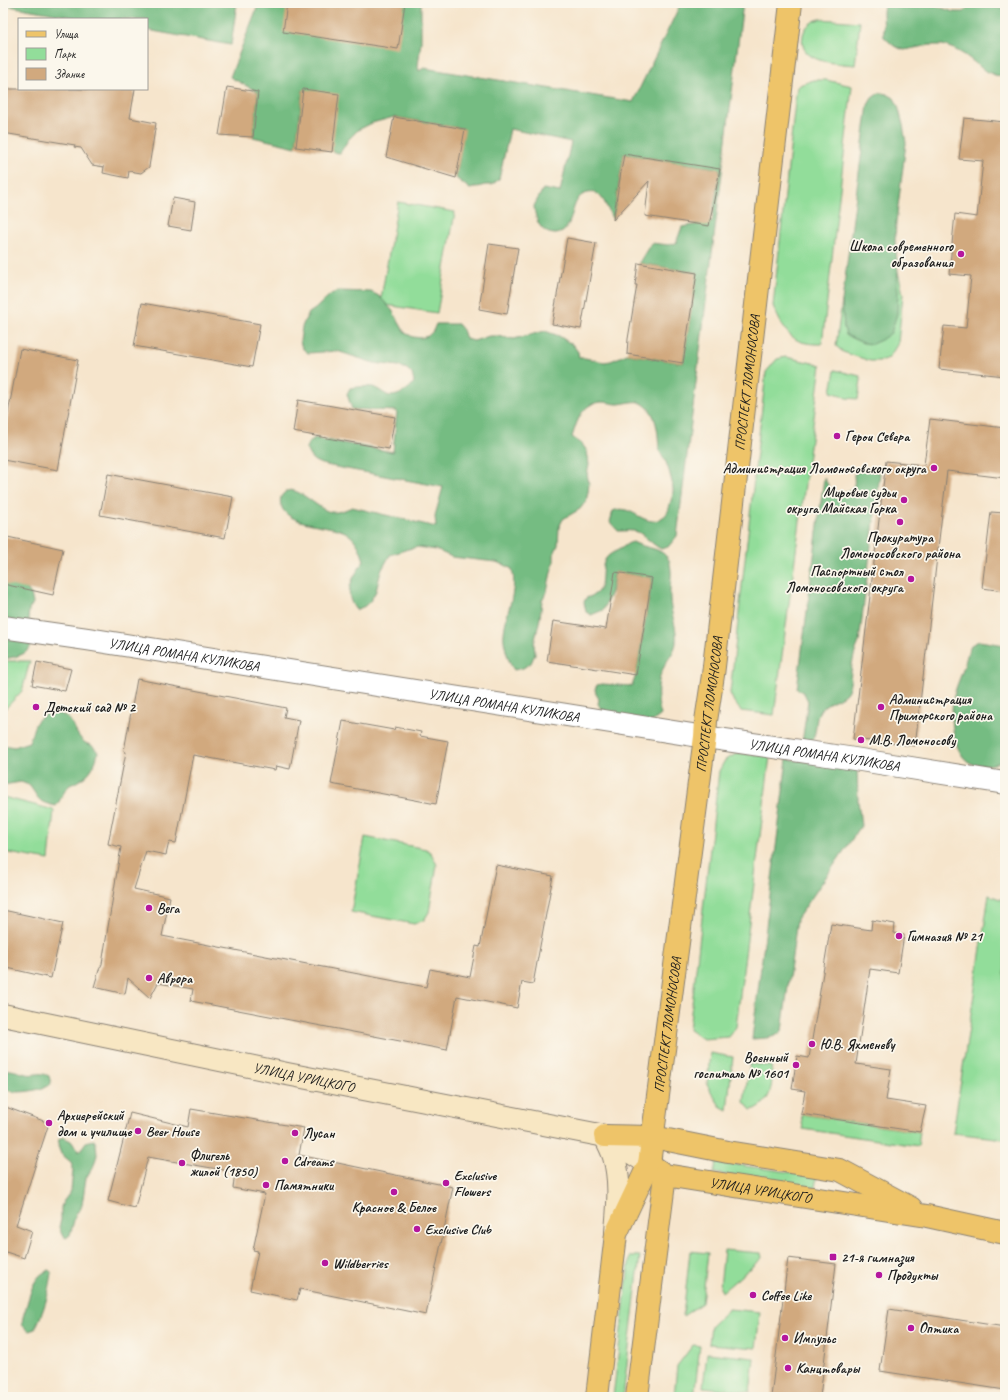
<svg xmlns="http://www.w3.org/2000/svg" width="1008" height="1400" viewBox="0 0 1008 1400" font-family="Caveat,sans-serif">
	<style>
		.green { fill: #92dd9a; stroke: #577c5b }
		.forest { fill: #75bc82; stroke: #486c4f }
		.building { fill: #d1a97e }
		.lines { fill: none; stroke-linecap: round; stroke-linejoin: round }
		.minor-casing { stroke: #898074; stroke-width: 24 }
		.secondary-casing { stroke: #898074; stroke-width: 24 }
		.primary-casing { stroke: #898074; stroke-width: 24 }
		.minor { stroke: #fff; stroke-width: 22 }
		.secondary { stroke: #f8e7c3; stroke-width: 22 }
		.primary { stroke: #eec469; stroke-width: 22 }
		.poi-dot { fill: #b5179e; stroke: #fbf7ec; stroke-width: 1.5 }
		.labels { text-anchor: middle; stroke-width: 3.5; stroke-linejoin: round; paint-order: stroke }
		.poi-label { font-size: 14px; font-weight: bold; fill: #1c1c1c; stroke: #fbf7ec; text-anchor: start }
		.street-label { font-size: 14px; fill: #1c1c1c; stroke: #fbf7ec }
	</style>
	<rect width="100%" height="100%" fill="#fbf7ec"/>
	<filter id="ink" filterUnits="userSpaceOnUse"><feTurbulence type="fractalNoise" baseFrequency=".025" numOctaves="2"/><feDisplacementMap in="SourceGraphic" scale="8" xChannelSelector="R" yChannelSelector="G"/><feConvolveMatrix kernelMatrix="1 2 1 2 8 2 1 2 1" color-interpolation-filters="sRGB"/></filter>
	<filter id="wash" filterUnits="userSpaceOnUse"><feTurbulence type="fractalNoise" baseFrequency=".012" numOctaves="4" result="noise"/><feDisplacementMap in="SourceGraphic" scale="16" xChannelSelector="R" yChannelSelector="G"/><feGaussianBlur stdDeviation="0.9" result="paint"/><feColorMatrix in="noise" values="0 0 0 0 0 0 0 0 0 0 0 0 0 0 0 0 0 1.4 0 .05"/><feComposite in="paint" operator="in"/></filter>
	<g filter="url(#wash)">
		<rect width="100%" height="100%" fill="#f6e5cc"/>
		<g class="green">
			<path d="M820,19l40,3 -5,43c-18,-2 -58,-1 -52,-30 2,-9 9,-14 17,-16z"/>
			<path d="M814,80h12l26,6 -30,258c-32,1 -37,-12 -49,-38l23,-213 1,-6 5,-3z"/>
			<path d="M398,202l57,10 -18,101 -57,-9z"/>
			<path d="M898,272l5,22 -5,49 -9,15 -10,3h-9l-27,-9 -7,-6 6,-45 2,26 2,8c9,5 16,8 26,9 7,-7 18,-14 22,-23 6,-12 2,-35 4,-49z"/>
			<path d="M786,357l35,8 -47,350 -33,-4 -7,-9 -4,-9 36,-321 11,-13z"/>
			<path d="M835,370l25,6 1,4 -3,19 -12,-1 -5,-3 -10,-3z"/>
			<path d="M3,661h27l-8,30 -19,20z"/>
			<path d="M738,753l32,3 -34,271 -8,10 -25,2 -14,-9 30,-259 6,-11z"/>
			<path d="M3,797l51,13 -5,50 -46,-8z"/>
			<path d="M365,837l61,12 5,4 6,12 -8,47 -5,8 -10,4 -63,-12z"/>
			<path d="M989,895l16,6v238l-52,-6z"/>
			<path d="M710,1053l23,4 -6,53 -7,-4 -13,-21z"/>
			<path d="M750,1064l21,2c3,17 0,40 -20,44l-7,-8z"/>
			<path d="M801,1114l119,18 -2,14 -115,-17z"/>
			<path d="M716,1162l101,14 -2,12 -101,-15z"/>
			<path d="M724,1250l37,3 1,5 -40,34 -2,-5z"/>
			<path d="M690,1251l18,2 -6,50 -19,13z"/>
			<path d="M630,1256h10l-17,141h-10z"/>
			<path d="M729,1309l31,3 -4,36 -47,-4 2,-18z"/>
			<path d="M693,1345l7,1 -6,51h-20l3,-31z"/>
			<path d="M707,1353l47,5 -4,34 -47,-5z"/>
		</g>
		<g class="forest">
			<path d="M3,3h234l-6,42 -84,-15v-11h-63l-81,-14z"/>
			<path d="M259,3h162v39l-3,24 1,5 5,-3 209,34 48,-99h62l-66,533 -9,11 -7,2c-8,-4 -17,-14 -23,-17 -6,-2 -13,-1 -20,-1l-8,-9 3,-11c19,-9 32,20 50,6 5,-3 6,-8 7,-13 1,-4 3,-8 3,-12 1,-6 -5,-26 -8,-32 -2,-4 -5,-6 -6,-11 -1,-13 -1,-29 -10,-40 -11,-12 -17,-6 -31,-5 -5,0 -10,-2 -15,-2 -21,0 -26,19 -31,35l10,7 5,7 2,14 -2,9 2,9 -1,9 -2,9 -6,8 -17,10 -4,8 -1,18 -4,9v9l-3,9 -4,19 -5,9 -2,18 -6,26 1,10 -4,9 -8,5 -9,2c-4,-5 -5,-10 -7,-16 -2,-7 -4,-15 -3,-21 2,-22 14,-42 8,-64l-7,-4 -9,-3 -44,-5 -16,-7 -18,-3 -10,2 -18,6 -9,16 -5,20 -5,9 -6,6 -9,4c-14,-18 -3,-33 8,-49 -3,-11 -7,-21 -17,-28 -17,-10 -60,-6 -66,-28 -1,-3 -1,-8 2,-11 11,-14 34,16 48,18 7,1 14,-2 21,-5l84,20 -1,-11 8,-29 -112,-21c-14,-3 -20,-4 -25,-18l3,-6 6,-4 78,14 4,-41 -45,-2 -5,-15 3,-6c8,-1 15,-2 23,-1 5,2 9,5 14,8 9,4 23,-6 27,-13l-2,-8 -5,-5 -8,-3 -25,-3 -37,-12 -29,2 -6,-5 -2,-7 2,-14 3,-7 4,-7 6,-4 16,-15 7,-3 33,1 8,4 13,14 13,23 8,4 8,1 7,-2 5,-5 3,-7h22l5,6 3,9 8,2 15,-5h8l17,3 31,-8 14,5 14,9 5,7 1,6h6l19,4 7,-1 16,-7 56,9 14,-90 -58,-10 12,-20 18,2 7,-2 6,-16 30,-5 8,-53 -96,-15 -11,66c-4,-7 -7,-18 -13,-24 -3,-3 -7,-4 -12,-3 -21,3 -11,39 -32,41 -4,0 -8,-1 -11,-3 -8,-6 -10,-16 -11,-25l9,-17 17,3 11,-50 -61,-13 -11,50 -7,6h-7l-15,4 -14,-11 8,-49 -70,-12 -22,6 -14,7 -10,10 -8,13 -8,-1 -29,-62 -7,57 -43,-10 5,-45 -28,-15z"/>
			<path d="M884,3h46v1l24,8h10l8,-8 33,4v69l-10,-2 -11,-5 -19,-15 -11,-6 -11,-4h-13l-26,5 -10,-4 -10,-9 -1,-25z"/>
			<path d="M879,93l8,1 7,4 4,8 5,19 3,18 -10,79 -1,19 3,31 -1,11 1,9 -1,22 -6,19 -10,7 -9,4 -9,-1 -17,-8 -2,-8 -2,-26 26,-196 4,-7z"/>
			<path d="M870,469l10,4 -21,169c-4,9 -7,19 -8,30 -1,6 0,12 -3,18 -4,9 -19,10 -27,19 -6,8 -4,18 -7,27 -1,3 -3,5 -5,8l-7,-1 6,-42 -4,-8 -7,-4 27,-211 9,15c6,0 20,-1 21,-8 1,-3 0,-7 0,-11l7,-4z"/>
			<path d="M633,542c10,6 23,5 31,12 3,3 6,6 6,10 3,13 -1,22 0,34 0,15 8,30 6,45 -2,10 -7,14 -11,22 -9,15 -9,34 -4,50l-9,7 -46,-8 -8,-10 1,-5 -3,-5 -1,-5 2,-4 5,-1 30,2 4,-11 16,-97 -37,-6 -4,20 -8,18 -12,5 -5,-3 -2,-10 2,-4c23,-6 12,-24 19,-38 3,-6 10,-8 15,-11 5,-3 7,-6 13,-7z"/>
			<path d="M3,580l23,8 5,6 2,9 -4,7 -1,9 6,5c-1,26 -4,31 -31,35z"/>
			<path d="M979,641l26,4v116c-9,3 -19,5 -28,4 -24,-3 -27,-46 -24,-64 2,-14 9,-26 12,-38 2,-7 3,-12 6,-18z"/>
			<path d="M50,713c26,0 19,14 33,28 3,3 5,3 8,4 3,2 5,5 7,7 -2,12 -8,23 -20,29 -3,2 -6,3 -8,4 -7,6 -9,15 -14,21 -20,-4 -16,-7 -27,-21l-8,-3 -18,3v-40l11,2 15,-5c6,-14 3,-23 21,-29z"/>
			<path d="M787,759l70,8 1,33 3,26 -64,93 -15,112c-7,8 -19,7 -30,8z"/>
			<path d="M3,1070c9,-1 15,2 23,4 10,2 13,-3 23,2l2,8c-9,6 -24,8 -35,8 -4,-1 -9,-2 -13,-2z"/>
			<path d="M63,1137l8,4 8,11 7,-10 8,-2 2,4 1,11 -3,10 -8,13 -4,27 -2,5 -4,3 -6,22 -4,3 -4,-3 -3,-8 2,-7v-13l2,-5 8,-11 2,-21 -2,-8 -10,-8 -3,-8 1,-7z"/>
			<path d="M49,1270l3,3c-3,20 -8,38 -17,56l-6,2 -7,-6c0,-8 3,-13 5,-21 4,-13 7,-29 22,-34z"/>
		</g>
		<g id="blocks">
			<g class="building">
				<path d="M287,3h118l-7,46 -115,-17z"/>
				<path d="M227,87l31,5 -5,45 -34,-2z"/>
				<path d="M3,89h132l-5,29 26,5 -7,44 -8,6 -12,-2 -1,7 -25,-5 1,-6 -12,-2 -11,-17 -7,-1 1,-2 -72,-12z"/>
				<path d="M303,89l36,5 -7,58 -36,-5z"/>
				<path d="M394,117l71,12 -9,49 -70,-21z"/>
				<path d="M964,118l41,4v254l-66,-7 5,-43 22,2 5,-52 -22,-2 6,-60 22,3 6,-56 -24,-2z"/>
				<path d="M624,154l96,15 -11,57 -64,-10 4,-35 -36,39z"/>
				<path d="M173,198l22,4 -4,28 -23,-4z"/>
				<path d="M567,238l29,5 -15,86 -29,-5z"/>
				<path d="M489,244l29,4 -11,66 -28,-5z"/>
				<path d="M638,263l59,10 -14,90 -56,-9 1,-15 9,-54h-2z"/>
				<path d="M142,303l118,21 -8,43 -118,-21z"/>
				<path d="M20,349l58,11 -20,110 -55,-10v-20z"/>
				<path d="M298,400l97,17 -6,32 -96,-17z"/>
				<path d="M930,419l75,9v50l-58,-7 -32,275 -62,-7 33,-278 38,4z"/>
				<path d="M108,474l125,23 -8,41 -125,-23z"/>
				<path d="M991,512l14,1v78l-23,-3z"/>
				<path d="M3,536l60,13 -10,46 -50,-11z"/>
				<path d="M615,572l37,6 -16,97 -89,-14 6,-40 53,8z"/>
				<path d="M37,662l34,7 -6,22 -33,-6z"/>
				<path d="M137,679l149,29 -2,9 15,3 -9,49 -14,-3 -1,4 -82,-15 -17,88 -7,-1 -3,13 -20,-4 -12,38 36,8 -8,39 264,51 4,-18 40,8 6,-31 4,1 16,-82 57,11 -20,108 -11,-2 -5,26 -60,-12 -10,54 -256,-49 2,-12 -35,-6 -8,15 -22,-20 -3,16 -31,-7 5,-17 3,-6 19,-117 -13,-3 18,-92 -2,-1z"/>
				<path d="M343,721l51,9 1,-3 26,5 -1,4 28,5 -12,63 -105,-20z"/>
				<path d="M3,910l60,13 -12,55 -48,-11z"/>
				<path d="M872,920l23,4 -1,9 10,2 -6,38 -28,-4 -14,95 35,5 -5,31 40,6 -6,26 -119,-18 4,-23 -13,-2 5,-33 12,2 22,-134 40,6z"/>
				<path d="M3,1106l46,17 -33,102 16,6 -8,27 -21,-7z"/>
				<path d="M191,1109l113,19 -5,27 154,32 -27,128 -126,-26 -3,11 -47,-10 8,-39 -5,-1 12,-56 -32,-6 2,-16 -87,-15 -13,51 -27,-7 22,-88 58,14z"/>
				<path d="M788,1258l48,6 -16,133h-49z"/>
				<path d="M889,1309l116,18v63l-125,-19z"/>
			</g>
		</g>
	</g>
	<g filter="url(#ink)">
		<use href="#blocks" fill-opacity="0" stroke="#898074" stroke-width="1"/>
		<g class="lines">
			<g class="minor-casing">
				<g id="minor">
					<path id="s1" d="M3,627l84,12 618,98 143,21 157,25"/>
				</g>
			</g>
			<g class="secondary-casing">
				<g id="secondary">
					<path id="s2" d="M3,1015l284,59 318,62 44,28"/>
					<path d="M605,1136c3,7 7,14 9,21 7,25 4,49 2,75"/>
				</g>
			</g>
			<g class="primary-casing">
				<g id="primary">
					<path d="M605,1136l48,1 75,15 112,18 71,38"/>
					<path id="s3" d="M649,1164l16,11 262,41 78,17"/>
					<path id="s4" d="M597,1397l19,-163 33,-70 56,-427 1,-16 7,-46 78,-672"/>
					<path d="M637,1397l28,-222"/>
				</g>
			</g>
			<use href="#minor" class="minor"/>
			<use href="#secondary" class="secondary"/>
			<use href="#primary" class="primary"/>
		</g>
	</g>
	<g class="poi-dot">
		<circle cx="961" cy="254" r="4"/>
		<circle cx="837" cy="436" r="4"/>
		<circle cx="934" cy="468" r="4"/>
		<circle cx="904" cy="500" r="4"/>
		<circle cx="900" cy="522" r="4"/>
		<circle cx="911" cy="579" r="4"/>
		<circle cx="36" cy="707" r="4"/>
		<circle cx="881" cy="707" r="4"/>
		<circle cx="861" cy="740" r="4"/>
		<circle cx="149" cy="908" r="4"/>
		<circle cx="899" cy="936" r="4"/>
		<circle cx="149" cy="978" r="4"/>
		<circle cx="812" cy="1044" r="4"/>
		<circle cx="796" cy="1065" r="4"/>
		<circle cx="49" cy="1123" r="4"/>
		<circle cx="138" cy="1131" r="4"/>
		<circle cx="295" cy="1133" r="4"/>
		<circle cx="285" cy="1161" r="4"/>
		<circle cx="182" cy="1163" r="4"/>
		<circle cx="446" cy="1183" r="4"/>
		<circle cx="266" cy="1185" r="4"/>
		<circle cx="394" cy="1192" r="4"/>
		<circle cx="417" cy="1229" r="4"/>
		<rect x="829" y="1253" width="8" height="8" rx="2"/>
		<circle cx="325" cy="1263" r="4"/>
		<circle cx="879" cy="1275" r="4"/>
		<circle cx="753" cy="1295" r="4"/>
		<circle cx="911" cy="1328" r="4"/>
		<circle cx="785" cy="1338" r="4"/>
		<circle cx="788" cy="1368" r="4"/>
	</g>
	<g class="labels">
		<g class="poi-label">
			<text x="953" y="251" text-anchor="end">Школа современного<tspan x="953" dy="16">образования</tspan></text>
			<text x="845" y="441">Герои Севера</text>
			<text x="926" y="473" text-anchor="end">Администрация Ломоносовского округа</text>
			<text x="896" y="497" text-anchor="end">Мировые судьи<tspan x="896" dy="16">округа Майская Горка</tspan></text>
			<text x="900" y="542" text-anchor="middle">Прокуратура<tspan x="900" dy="16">Ломоносовского района</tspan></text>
			<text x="903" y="576" text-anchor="end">Паспортный стол<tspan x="903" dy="16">Ломоносовского округа</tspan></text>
			<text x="889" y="704">Администрация<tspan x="889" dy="16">Приморского района</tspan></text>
			<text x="44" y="712">Детский сад № 2</text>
			<text x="869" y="745">М.В. Ломоносову</text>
			<text x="157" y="913">Вега</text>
			<text x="907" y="941">Гимназия № 21</text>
			<text x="157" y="983">Аврора</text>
			<text x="820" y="1049">Ю.В. Яхменеву</text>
			<text x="788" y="1062" text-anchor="end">Военный<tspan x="788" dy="16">госпиталь № 1601</tspan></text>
			<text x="57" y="1120">Архиерейский<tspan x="57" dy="16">дом и училище</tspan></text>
			<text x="146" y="1136">Beer House</text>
			<text x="303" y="1138">Лусан</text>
			<text x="190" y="1160">Флигель<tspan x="190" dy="16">жилой (1850)</tspan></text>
			<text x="293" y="1166">Cdreams</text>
			<text x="454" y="1180">Exclusive<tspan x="454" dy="16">Flowers</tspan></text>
			<text x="274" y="1190">Памятники</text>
			<text x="394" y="1212" text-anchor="middle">Красное &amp; Белое</text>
			<text x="425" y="1234">Exclusive Club</text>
			<text x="841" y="1262">21-я гимназия</text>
			<text x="333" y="1268">Wildberries</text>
			<text x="887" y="1280">Продукты</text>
			<text x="761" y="1300">Coffee Like</text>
			<text x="919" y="1333">Оптика</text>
			<text x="793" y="1343">Импульс</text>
			<text x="796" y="1373">Канцтовары</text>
		</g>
		<g class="street-label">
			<text dy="5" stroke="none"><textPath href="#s4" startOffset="1029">ПРОСПЕКТ ЛОМОНОСОВА</textPath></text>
			<text dy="5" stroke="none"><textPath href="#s1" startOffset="183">УЛИЦА РОМАНА КУЛИКОВА</textPath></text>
			<text dy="5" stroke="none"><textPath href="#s4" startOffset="705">ПРОСПЕКТ ЛОМОНОСОВА</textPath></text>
			<text dy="5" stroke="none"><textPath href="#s1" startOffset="507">УЛИЦА РОМАНА КУЛИКОВА</textPath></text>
			<text dy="5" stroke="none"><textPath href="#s1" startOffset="831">УЛИЦА РОМАНА КУЛИКОВА</textPath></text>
			<text dy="5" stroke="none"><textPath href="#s4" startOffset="382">ПРОСПЕКТ ЛОМОНОСОВА</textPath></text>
			<text dy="5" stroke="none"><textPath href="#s2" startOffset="307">УЛИЦА УРИЦКОГО</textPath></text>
			<text dy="5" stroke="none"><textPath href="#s3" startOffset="116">УЛИЦА УРИЦКОГО</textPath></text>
		</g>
	</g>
	<rect width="1008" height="1400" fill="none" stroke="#fbf7ec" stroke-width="16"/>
	<rect x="18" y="18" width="130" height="72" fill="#fbf7ec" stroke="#a29f99"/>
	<rect x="26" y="31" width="20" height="6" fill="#eec469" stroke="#a29f99"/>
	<text x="54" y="38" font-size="12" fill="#1c1c1c">Улица</text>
	<rect x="26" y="48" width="20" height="12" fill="#92dd9a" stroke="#a29f99"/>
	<text x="54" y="58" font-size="12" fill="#1c1c1c">Парк</text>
	<rect x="26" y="68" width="20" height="12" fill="#d1a97e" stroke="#a29f99"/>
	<text x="54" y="78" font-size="12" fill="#1c1c1c">Здание</text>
</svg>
